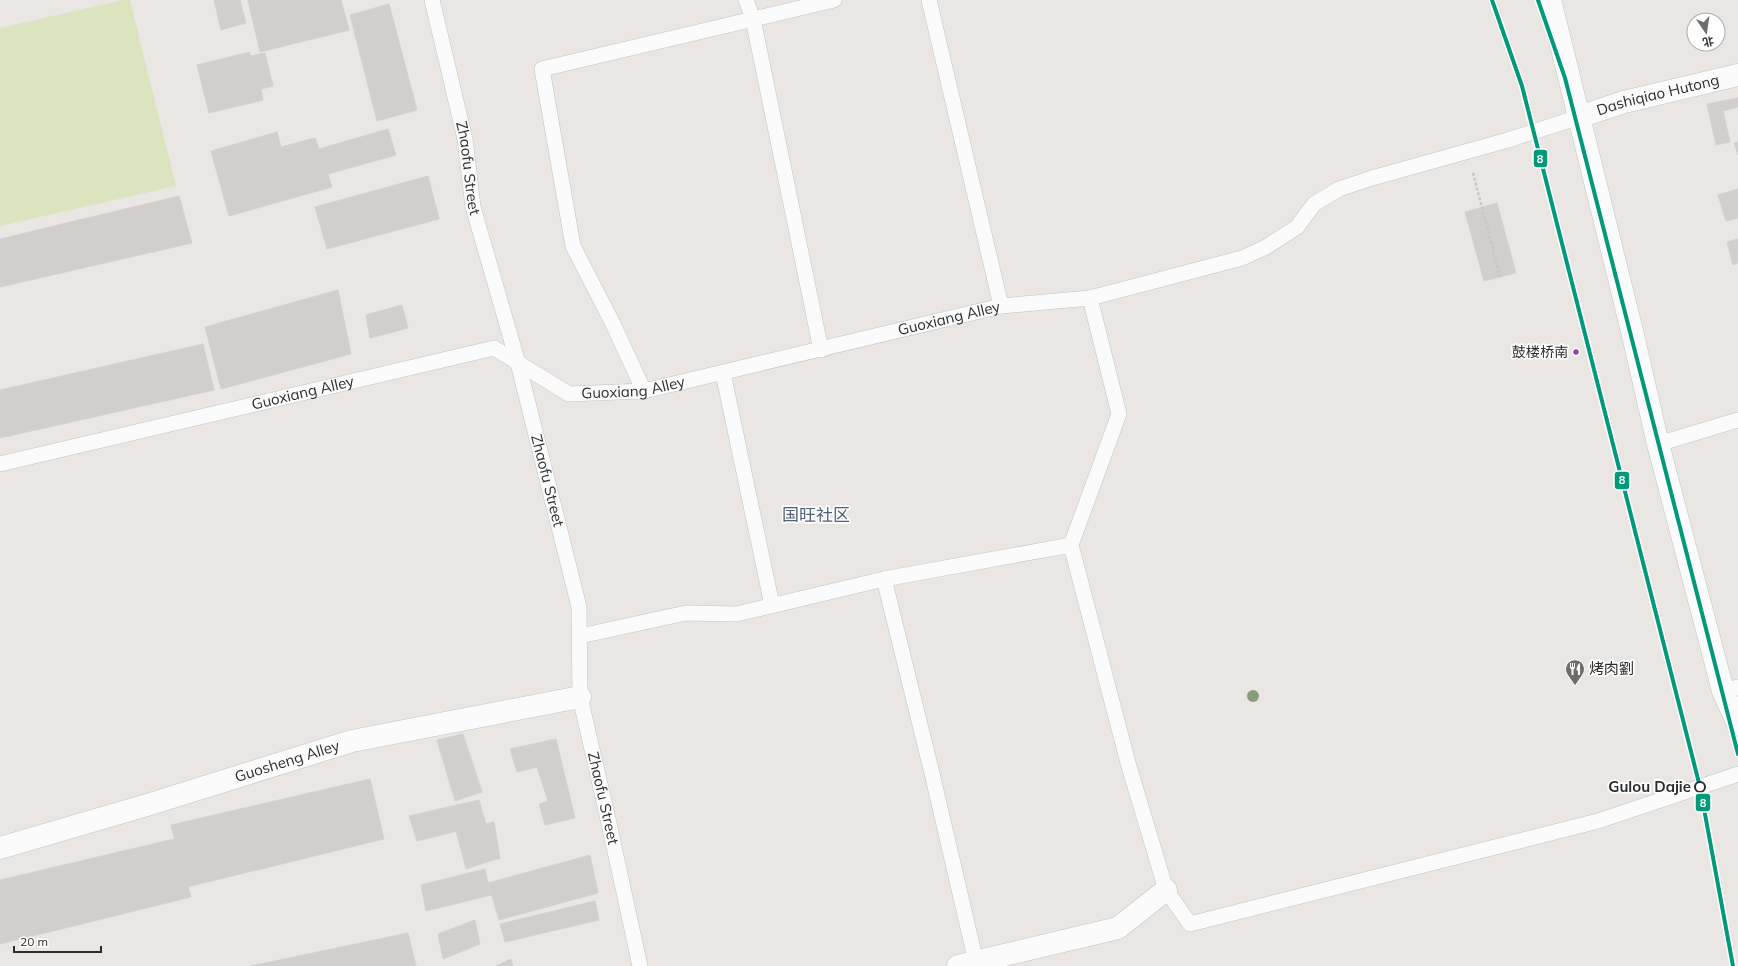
<svg xmlns="http://www.w3.org/2000/svg" width="1738" height="966" viewBox="0 0 1738 966" font-family="Mulish,'Noto Sans SC',sans-serif">
	<style>
		.pitch { fill: #dce4bf }
		.building { fill: #d1cecc; stroke: #d4d1cf }
		.lines { fill: none; stroke-linecap: round; stroke-linejoin: round }
		.lane-casing { stroke: #c4c3c3; stroke-width: 16 }
		.street-casing { stroke: #c4c3c3; stroke-width: 23 }
		.secondary-casing { stroke: #c4c3c3; stroke-width: 23 }
		.path { stroke: #c7c7c6; stroke-width: 2.5; stroke-dasharray: 3 2; stroke-linecap: butt }
		.lane { stroke: #fcfbfb; stroke-width: 15 }
		.street { stroke: #fcfbfb; stroke-width: 22 }
		.secondary { stroke: #fcfbfb; stroke-width: 22 }
		.metro-1-casing { stroke: #fff; stroke-width: 7 }
		.metro-1 { stroke: #00997a; stroke-width: 4 }
		.tree { fill: #8a9d7a }
		.bus-dot { fill: #8e44ad; stroke: #fff; stroke-width: 1.5 }
		.stop-dot { fill: #fff; stroke: #2c2c2c; stroke-width: 2 }
		.labels { text-anchor: middle; stroke-width: 3.5; stroke-linejoin: round; paint-order: stroke }
		.bus-label { font-size: 14px; fill: #2c2c2c; stroke: #fff; text-anchor: end }
		.street-label { font-size: 15px; fill: #2c2c2c; stroke: #fff }
		.poi-label { font-size: 15px; fill: #2c2c2c; stroke: #fff; text-anchor: start }
		.stop-label { font-size: 15px; font-weight: bold; fill: #2c2c2c; stroke: #fff; text-anchor: end }
		.quarter-label { font-size: 17px; fill: #516078; stroke: #fff }
		.line-badge { stroke: #fff; stroke-width: 1.5 }
		.badge-label { font-size: 11px; text-anchor: middle; font-weight: bold; fill: #fff }
	</style>
	<rect width="100%" height="100%" fill="#e9e6e3"/>
	<path class="pitch" d="M123,0h7l46,186 -176,40v-198z"/>
	<g class="building">
		<path d="M214,0h26l6,23 -25,7z"/>
		<path d="M248,0h93l8,30 -89,22z"/>
		<path d="M389,4l28,106 -40,11 -27,-106z"/>
		<path d="M250,52v4l15,-3 8,33 -12,3 2,11 -54,13 -12,-48z"/>
		<path d="M1738,98v9l-15,4 7,31 -14,3 -9,-41z"/>
		<path d="M388,129l8,26 -68,19 4,13 -103,29 -18,-65 66,-19 4,15 34,-9 4,11z"/>
		<path d="M1738,142v13l-4,-12z"/>
		<path d="M428,176l11,43 -112,30 -12,-42z"/>
		<path d="M1738,189v29l-12,3 -8,-26z"/>
		<path d="M179,196l13,47 -192,44v-48z"/>
		<path d="M1497,203l19,70 -32,8 -19,-69z"/>
		<path d="M1738,239v24l-5,2 -6,-23z"/>
		<path d="M338,290l13,64 -130,35 -16,-62z"/>
		<path d="M402,305l6,23 -38,10 -4,-23z"/>
		<path d="M203,344l11,46 -214,48v-48z"/>
		<path d="M463,734l19,58 -27,9 -18,-61z"/>
		<path d="M556,739l19,79 -30,7 -6,-21 9,-3 -11,-34 -20,5 -7,-23z"/>
		<path d="M370,779l14,60 -197,48 -16,-62z"/>
		<path d="M479,800l7,24 -69,17 -8,-25z"/>
		<path d="M494,822l6,36 -34,11 -10,-38z"/>
		<path d="M174,839l17,58 -191,47v-64z"/>
		<path d="M590,855l8,38 -99,27 -11,-37z"/>
		<path d="M485,869l6,26 -65,16 -5,-26z"/>
		<path d="M595,901l4,19 -94,22 -5,-18z"/>
		<path d="M475,920l5,24 -37,15 -5,-25z"/>
		<path d="M408,933l8,33h-165z"/>
		<path d="M511,959l2,7h-17z"/>
	</g>
	<g class="lines">
		<g class="lane-casing">
			<g id="lane">
				<path id="s1" d="M432,0l33,139 8,68 45,156 61,244 1,90 28,122 32,147"/>
				<path d="M746,0l7,19 68,331"/>
				<path d="M929,0l72,306"/>
				<path d="M1090,298l29,116 -48,131 57,218 38,127 24,34 408,-103 140,-47"/>
				<path d="M723,373l49,232"/>
				<path d="M644,391l-31,-67 -40,-78 -31,-177 292,-69"/>
				<path d="M1658,444l80,-24"/>
				<path id="s2" d="M0,464l494,-116 75,46 75,-3 357,-85 89,-8 152,-40 24,-11 31,-20 17,-23 25,-15 33,-11 136,-38 71,-23"/>
				<path d="M884,579l47,190 45,193"/>
				<path d="M580,636l106,-23 51,1 147,-35 187,-34"/>
				<path d="M1723,691l15,-4"/>
			</g>
		</g>
		<g class="street-casing">
			<g id="street">
				<path id="s3" d="M1579,117l45,-15 114,-27"/>
				<path id="s4" d="M0,848l147,-43 205,-64 228,-44"/>
				<path d="M958,966l160,-38 48,-38"/>
			</g>
		</g>
		<g class="secondary-casing">
			<path id="secondary" d="M1550,0l82,331 26,113 65,247 15,33"/>
		</g>
		<path class="path" d="M1473,173l27,104"/>
		<use href="#lane" class="lane"/>
		<use href="#street" class="street"/>
		<use href="#secondary" class="secondary"/>
		<g class="metro-1-casing">
			<g id="metro-1">
				<path d="M1492,0l30,86 178,701 33,179"/>
				<path d="M1538,0l27,78 173,676"/>
			</g>
		</g>
		<use href="#metro-1" class="metro-1"/>
	</g>
	<circle class="tree" cx="1253" cy="696" r="6"/>
	<defs>
		<g id="restaurant-pin" transform="scale(1)"><path d="M0 17L-7.5 6A9.5 9.5 0 1 1 7.5 6Z" fill="#6e6d6c" stroke="#fff"/><path d="M-5-6h1v4h1v-4h1v4h1v-4h1v5L-1.5 .5V6h-2V.5L-5-1ZM5-6V6H3V1.5H1.5Q1.5-4 5-6Z" fill="#fff"/></g>
	</defs>
	<g fill-rule="evenodd">
		<use href="#restaurant-pin" x="1575" y="669"/>
	</g>
	<circle class="bus-dot" cx="1576" cy="352" r="3.5"/>
	<circle class="stop-dot" cx="1700" cy="787" r="5"/>
	<g class="labels">
		<g class="bus-label">
			<text x="1568" y="357">鼓楼桥南</text>
		</g>
		<g class="street-label">
			<text dy="5" stroke="none"><textPath href="#s3" startOffset="82">Dashiqiao Hutong</textPath></text>
			<text dy="5" stroke="none"><textPath href="#s1" startOffset="172">Zhaofu Street</textPath></text>
			<text dy="5" stroke="none"><textPath href="#s2" startOffset="984">Guoxiang Alley</textPath></text>
			<text dy="5" stroke="none"><textPath href="#s2" startOffset="660">Guoxiang Alley</textPath></text>
			<text dy="5" stroke="none"><textPath href="#s2" startOffset="311">Guoxiang Alley</textPath></text>
			<text dy="5" stroke="none"><textPath href="#s1" startOffset="495">Zhaofu Street</textPath></text>
			<text dy="5" stroke="none"><textPath href="#s4" startOffset="300">Guosheng Alley</textPath></text>
			<text dy="5" stroke="none"><textPath href="#s1" startOffset="819">Zhaofu Street</textPath></text>
		</g>
		<g class="poi-label">
			<text x="1589" y="674">烤肉劉</text>
		</g>
		<g class="stop-label">
			<text x="1691" y="792">Gulou Dajie</text>
		</g>
		<g class="quarter-label">
			<text x="816" y="521">国旺社区</text>
		</g>
	</g>
	<g class="line-badge">
		<rect x="1533" y="149" width="15" height="19" rx="4" fill="#00997a"/>
		<rect x="1614" y="471" width="16" height="19" rx="4" fill="#00997a"/>
		<rect x="1695" y="793" width="16" height="19" rx="4" fill="#00997a"/>
	</g>
	<g class="badge-label">
		<text x="1540" y="163">8</text>
		<text x="1622" y="484">8</text>
		<text x="1703" y="807">8</text>
	</g>
	<g transform="translate(1706 32) rotate(167)"><circle r="19" fill="#ffffff" stroke="#ababab"/>
	<path d="M0-3L7 15L0 10L-7 15Z" fill="#6e6d6c"/>
	<text y="-6" font-size="11" font-weight="bold" text-anchor="middle" fill="#2c2c2c">北</text>
	</g>
	<path d="M14 946v6h87v-6" fill="none" stroke="#2c2c2c" stroke-width="2"/>
	<text x="20" y="946" font-size="12" fill="#2c2c2c" stroke="#ffffff" stroke-width="3" paint-order="stroke">20 m</text>
</svg>
